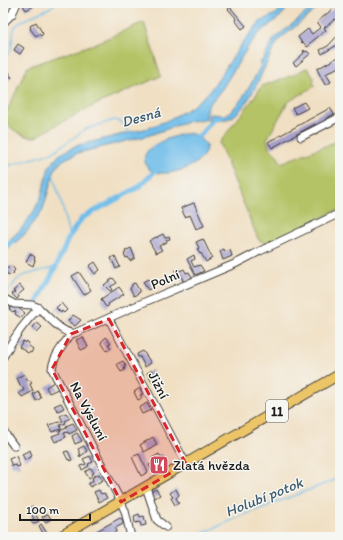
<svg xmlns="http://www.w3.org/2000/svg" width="343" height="540" viewBox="0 0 343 540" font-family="Itim,sans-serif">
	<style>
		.grass { fill: #b4c365; stroke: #687040 }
		.water { fill: #70bdea; stroke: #466c83 }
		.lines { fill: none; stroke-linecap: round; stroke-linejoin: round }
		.stream { stroke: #70bdea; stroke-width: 1.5 }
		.canal { stroke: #70bdea; stroke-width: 5 }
		.building { fill: #a59fcb }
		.minor-casing { stroke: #3c3935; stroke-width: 9 }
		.major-casing { stroke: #3c3935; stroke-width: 11 }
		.minor { stroke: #fff; stroke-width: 7 }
		.major { stroke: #edc569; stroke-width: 9 }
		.marked { fill: #d62828; fill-opacity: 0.2; stroke: #d62828; stroke-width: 3; stroke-dasharray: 8 5; stroke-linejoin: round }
		.labels { text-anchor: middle; stroke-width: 3; stroke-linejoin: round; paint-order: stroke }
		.shield { fill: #f6f6f2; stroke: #5d5d5c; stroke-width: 1 }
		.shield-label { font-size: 13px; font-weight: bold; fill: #1c1c1c }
		.street-label { font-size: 14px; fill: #1c1c1c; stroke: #f6f6f2 }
		.poi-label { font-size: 14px; fill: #1c1c1c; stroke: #f6f6f2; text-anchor: start }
		.water-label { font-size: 15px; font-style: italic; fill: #3e5c6e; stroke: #f6f6f2 }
	</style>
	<rect width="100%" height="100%" fill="#f6f6f2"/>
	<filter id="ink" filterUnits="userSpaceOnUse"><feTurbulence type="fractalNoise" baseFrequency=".025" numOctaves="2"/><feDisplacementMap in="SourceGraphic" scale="8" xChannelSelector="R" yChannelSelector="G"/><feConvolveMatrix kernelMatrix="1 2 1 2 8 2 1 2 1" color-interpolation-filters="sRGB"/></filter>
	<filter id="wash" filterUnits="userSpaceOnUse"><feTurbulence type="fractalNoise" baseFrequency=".012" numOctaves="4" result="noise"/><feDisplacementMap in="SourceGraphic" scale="16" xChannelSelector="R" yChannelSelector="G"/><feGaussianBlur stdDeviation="0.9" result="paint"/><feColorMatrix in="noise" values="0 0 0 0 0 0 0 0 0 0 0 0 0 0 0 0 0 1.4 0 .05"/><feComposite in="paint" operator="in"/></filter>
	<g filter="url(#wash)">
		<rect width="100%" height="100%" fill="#f0dfc2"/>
		<g class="grass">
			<path d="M144,22l17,54 -64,28 -37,19 -24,14c-11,1 -22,-6 -29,-13l-1,-11 21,-45 3,-2 64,-22z"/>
			<path d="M306,68l2,1 6,9 -1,4 2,4 -27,16 -21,37 2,8 8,8 4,8 59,-23v69l-70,34h-6l-6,-4 -39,-96 32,-41 11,-16 31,-11z"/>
		</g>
		<g class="water">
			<path d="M286,3h6l-12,14 -21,16 -11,14 -26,42 -14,17 -2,13 -16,2 -43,15 -69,17 -15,7 -8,9 -12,40 -7,11 -11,14 -22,20v-8l18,-17 13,-18 7,-14 8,-30 10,-12 16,-9 73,-18 18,-7 24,-13 18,-15 8,-11 27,-40 18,-21 15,-7z"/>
			<path d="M318,3h6l-45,37c-14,21 -26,64 -47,77 -7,4 -16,3 -24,3l1,-6 17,1c17,-13 25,-31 35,-50l-1,-3 2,-1 12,-22z"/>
			<path d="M188,133c8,1 13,6 18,12 2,20 -35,32 -52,27 -4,-1 -7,-5 -8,-8 -10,-18 31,-29 42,-31z"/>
		</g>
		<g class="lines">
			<g class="stream">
				<path d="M3,63l8,-14 3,-21 6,-6 31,-15 5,-4"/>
				<path d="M3,169l4,-3 45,-13 34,-24 28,-9 6,1 5,5 4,7"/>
				<path d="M53,175l10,33 6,29"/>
				<path d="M4,296l13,-16 5,-4 34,-9"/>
				<path d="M195,537l46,-21 99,-38"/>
			</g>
			<g class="canal">
				<path d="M314,3h1"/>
				<path d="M192,141l9,-7 12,-15h4"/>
				<path d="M34,308l22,-41 13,-30 13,-19 57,-31 19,-19"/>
			</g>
		</g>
		<g id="blocks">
			<g class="building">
				<path d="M25,3h7l2,3 -8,4 -3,-5 3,-1z"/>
				<path d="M340,3v12l-16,13 2,2 -17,14 1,1 -3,2 -4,-5 -1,1 -4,-6 10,-8 4,5 9,-7 -4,-5z"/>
				<path d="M230,7l16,19 -4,3 -7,-9 1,-2 -8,-9z"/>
				<path d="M36,22l7,12 -2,2 -2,-2 -3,2 -6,-7 1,-1 -1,-2z"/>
				<path d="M340,33v9l-3,3 -15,9 -2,-4 8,-4z"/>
				<path d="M18,44l6,4 -4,6 -6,-4z"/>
				<path d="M304,50l1,2 2,-1 3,3 -14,12 -3,-3 11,-10 -1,-2z"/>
				<path d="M340,56v10l-14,8 5,8 -6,3 -8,-16z"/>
				<path d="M4,70l6,3 -1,2 3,2 -5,4 -4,-2z"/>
				<path d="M304,102l4,6 -12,6 -4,-6z"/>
				<path d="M330,108l4,6 -9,5 1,1 -10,6 -1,-2 -43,24 -4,-6z"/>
				<path d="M194,203l10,23 -8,3 -6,-14 -5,2 -4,-9z"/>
				<path d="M163,234l2,4 4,-2 1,3 -4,1 1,2 -8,4 3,4 -6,3 -7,-12 7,-4 1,1v-1z"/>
				<path d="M203,239l9,19 -6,4 -5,-9 -1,1 -3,-5 2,-1 -3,-6z"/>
				<path d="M131,248l4,10 -5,3 -2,-4 -2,1 -2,-4 2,-1 -1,-2z"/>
				<path d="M224,249l1,3 5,-2 2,6 -9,4 -3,-9z"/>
				<path d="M30,254l5,3 -1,3h1l-2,6 -7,-4z"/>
				<path d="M194,255l1,4 -4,2 3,6 6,-2 4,6 -9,4 -8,-16z"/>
				<path d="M115,256l5,11 -4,2 -5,-11z"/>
				<path d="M95,262l5,8 -5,4 -6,-8z"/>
				<path d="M11,265l4,5 -2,2 1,1 -3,2 -1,-1 -2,1 -3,-5 -2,1v-3l2,-1 2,2z"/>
				<path d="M179,269l1,2 4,-2 2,4 3,-1 3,5 -4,3 -5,1 -2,-6 -3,1 -3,-5z"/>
				<path d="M79,272l12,18 -7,5 -12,-19z"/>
				<path d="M113,278l4,5 -7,4 2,3 -2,1 -6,-6z"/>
				<path d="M148,279l5,8 -5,3 -5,-8z"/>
				<path d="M135,283l5,9 -6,4 -4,-8 2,-2v-2z"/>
				<path d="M20,285l4,5 -6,5 1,2 -2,2 -5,-5 3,-2 -2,-1z"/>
				<path d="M119,287l5,7 -16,10 1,1 -2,2 -2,-1 -4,-7z"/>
				<path d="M61,303l6,7 -3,3 -2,-2 -1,2 -5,-5z"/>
				<path d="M12,306l4,2 1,-1 8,6 -4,5 -6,-4 1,-2 -2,-1 -1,1 -4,-3z"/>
				<path d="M73,315l8,5 -6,6 -7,-5z"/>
				<path d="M37,323l5,4 -5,5 -4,-5z"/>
				<path d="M83,337l5,10 -7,3 -5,-10z"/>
				<path d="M106,337l5,6 -3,1 3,4 -4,3 -6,-9z"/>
				<path d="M23,341l2,2 1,-2 3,2 -1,2 5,4 -2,4 -2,-1 -1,1 -9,-6z"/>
				<path d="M143,351l8,12 -6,4 -5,-10h-2l-1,-3z"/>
				<path d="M123,361l3,5 -2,1 1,3 -4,2 -4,-8z"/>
				<path d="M152,370l5,10 -5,2 -5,-9z"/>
				<path d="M24,374l4,7 2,-1 2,3 -2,1 3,7 -11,6 -3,-4 5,-3 -2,-4 -1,1 -4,-9z"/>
				<path d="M54,382l4,7 -9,4 -3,-6z"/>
				<path d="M140,388l3,6 -3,1 2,3 -4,2 -4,-8z"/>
				<path d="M38,391l3,7 -5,3 -3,-7z"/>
				<path d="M61,403l3,5 -6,3 -4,-5z"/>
				<path d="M147,403l4,7 -9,4 -3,-6z"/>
				<path d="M66,413l4,5 -5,3 1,2 -6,2 1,4 -9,3 -4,-7 15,-4 -3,-5z"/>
				<path d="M73,423l4,7 -8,4 -1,-2 -4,1 2,4 -11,5 -3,-6 8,-3 -1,-2 8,-3 -1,-2z"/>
				<path d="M77,433l5,8 -7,3 -3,-8z"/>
				<path d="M153,437l4,8 -13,7 -4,-7z"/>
				<path d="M84,446l3,5 -7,6 -1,-2h2l-3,-6z"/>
				<path d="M30,450l2,6 -7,4 -3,-6z"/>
				<path d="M68,451l4,9 -2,1 -1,-2 -1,1 -4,-8z"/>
				<path d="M139,454l9,18 -7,4 -9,-19z"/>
				<path d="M159,454l2,4 3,-1 4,7 -15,8 -4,-7 6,-3 -2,-1 -1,-3z"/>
				<path d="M16,456l4,10 -3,1 -1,-2 -4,1 -3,-7z"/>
				<path d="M90,456l3,6 -5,2 1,2 -7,4 -2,-4 6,-2 -3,-5z"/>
				<path d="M91,468l3,5 -2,1 1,1 -4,3 -4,-6z"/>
				<path d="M99,474l4,6 -13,7 -2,-3 5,-3 -1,-3 2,-1v-1z"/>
				<path d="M156,489l4,6 -7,4 -4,-6z"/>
				<path d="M176,489l3,6 -3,3 3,5 -4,2 -4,-7 2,-1 -3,-4z"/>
				<path d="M99,490l2,4 3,-1 3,5 -8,4 -5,-10z"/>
				<path d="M33,506l3,4 -2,1 5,10 -6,3 -3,-4 4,-1 -6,-11z"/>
				<path d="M48,514l3,5 -6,3 -3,-5z"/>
				<path d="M139,514l1,3 4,-1 2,9 -5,1 -1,-4 -5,1 -1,-7z"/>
				<path d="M120,518l3,2v4l-8,4 2,3 -11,6h-20z"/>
				<path d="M41,524l6,9 -3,2 -5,-9z"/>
			</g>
		</g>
	</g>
	<g filter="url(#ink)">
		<use href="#blocks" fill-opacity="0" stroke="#3c3935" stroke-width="1"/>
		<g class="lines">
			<g class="minor-casing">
				<g id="minor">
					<path d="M3,23l9,-9 5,-11"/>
					<path d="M301,137l39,-20"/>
					<path d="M3,298l11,6 18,1 5,2c10,7 25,28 38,26l72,-32 90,-38 23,-12 80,-38"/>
					<path d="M109,319l77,145"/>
					<path d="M71,334c-7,10 -18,23 -19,35l67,129 6,13 6,26"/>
					<path d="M3,357c10,-18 21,-35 36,-49"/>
					<path d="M3,431l11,15"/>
					<path d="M146,487l11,33 9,7"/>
				</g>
			</g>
			<g class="major-casing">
				<path id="major" d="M59,537l281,-163"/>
			</g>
			<use href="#minor" class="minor"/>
			<use href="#major" class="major"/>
		</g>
	</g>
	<path class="marked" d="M109,319l77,145 -65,38 -69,-133 19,-35z"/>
	<defs>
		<g id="restaurant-square" transform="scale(1)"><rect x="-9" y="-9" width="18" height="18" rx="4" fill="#d1495b" stroke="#f6f6f2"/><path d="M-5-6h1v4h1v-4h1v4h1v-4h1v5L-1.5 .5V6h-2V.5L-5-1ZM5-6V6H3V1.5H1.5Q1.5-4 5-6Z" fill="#fff"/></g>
	</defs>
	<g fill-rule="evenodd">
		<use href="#restaurant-square" x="159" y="465"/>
	</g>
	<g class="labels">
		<rect class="shield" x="266" y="400" width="22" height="22" rx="3"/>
		<g class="shield-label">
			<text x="277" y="416">11</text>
		</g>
		<g class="street-label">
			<text transform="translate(165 279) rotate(-23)" y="5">Polní</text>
			<text transform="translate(159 385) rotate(62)" y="5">Jižní</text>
			<text transform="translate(89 411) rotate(62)" y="5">Na Výsluní</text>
		</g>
		<g class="poi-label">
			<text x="173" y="470">Zlatá hvězda</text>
		</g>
		<g class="water-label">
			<text transform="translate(141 117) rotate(-16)" y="5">Desná</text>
			<text transform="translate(264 497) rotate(-22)" y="5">Holubí potok</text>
		</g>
	</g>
	<rect width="343" height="540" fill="none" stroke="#f6f6f2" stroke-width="16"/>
	<path d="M20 514v6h70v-6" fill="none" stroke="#1c1c1c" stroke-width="2"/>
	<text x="26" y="514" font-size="12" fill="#1c1c1c" stroke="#f6f6f2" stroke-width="3" paint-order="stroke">100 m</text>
</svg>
